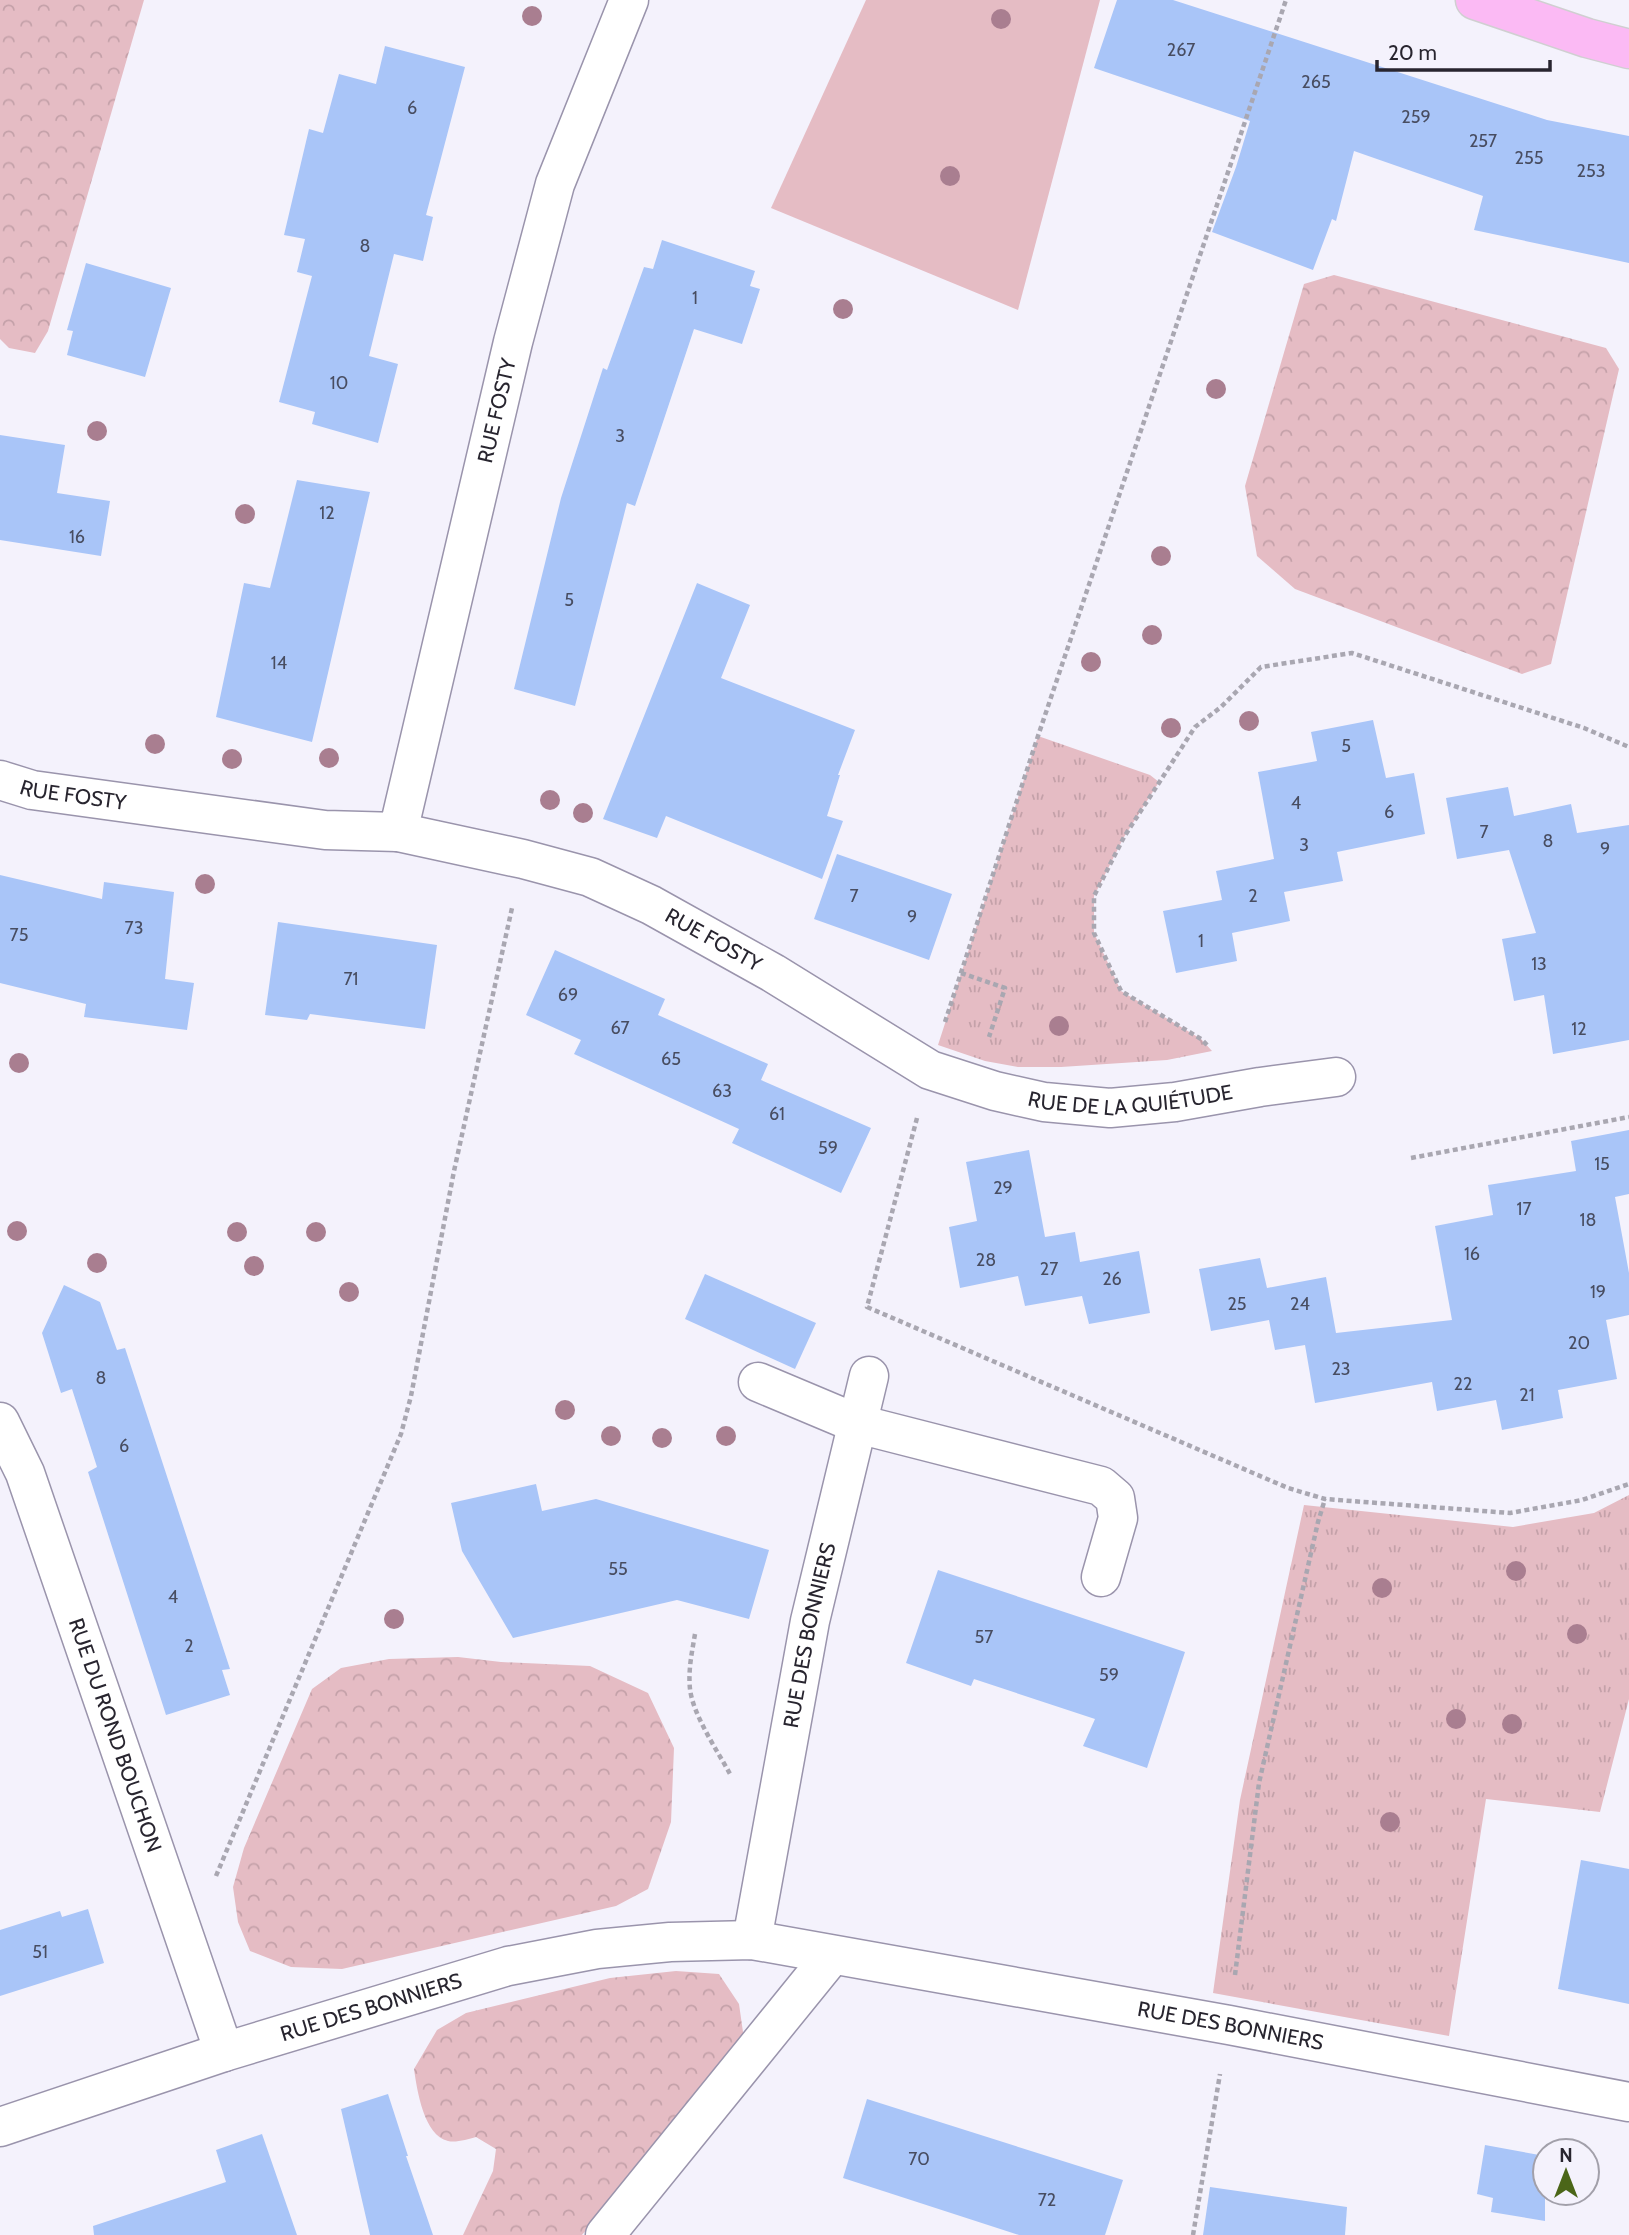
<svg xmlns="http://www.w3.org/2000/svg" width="1629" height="2235" viewBox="0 0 1629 2235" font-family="Cabin,sans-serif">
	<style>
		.grass { fill: #e5bcc4 }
		.forest { fill: url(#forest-crowns) }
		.park { fill: url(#park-tufts) }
		.building { fill: #a9c5f8 }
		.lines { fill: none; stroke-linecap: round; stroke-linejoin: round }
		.minor-casing { stroke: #9a94ac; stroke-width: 41 }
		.major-casing { stroke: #d0cfd1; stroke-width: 41 }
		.path { stroke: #a9a7b1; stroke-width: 4.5; stroke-dasharray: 5 3.5; stroke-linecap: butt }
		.minor { stroke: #fff; stroke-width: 38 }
		.major { stroke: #fbbaf4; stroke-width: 38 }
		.tree { fill: #a97e90 }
		.labels { text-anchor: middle; stroke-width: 5; stroke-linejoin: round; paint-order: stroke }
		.number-label { font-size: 18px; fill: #484d61 }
		.street-label { font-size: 21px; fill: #28252f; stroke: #f4f2fc }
	</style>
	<defs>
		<pattern id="forest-crowns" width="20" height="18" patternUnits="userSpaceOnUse" patternTransform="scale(1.75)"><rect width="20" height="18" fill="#e5bcc4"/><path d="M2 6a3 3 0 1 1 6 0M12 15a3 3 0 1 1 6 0" fill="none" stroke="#c4a1a9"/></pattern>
		<pattern id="park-tufts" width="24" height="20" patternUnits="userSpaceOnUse" patternTransform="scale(1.75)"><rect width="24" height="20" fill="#e5bcc4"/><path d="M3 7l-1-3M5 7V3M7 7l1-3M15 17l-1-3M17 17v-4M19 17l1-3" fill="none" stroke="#c4a1a9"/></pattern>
	</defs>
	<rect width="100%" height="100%" fill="#f4f2fc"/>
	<path class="grass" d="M866,0h234l-82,310 -247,-102z"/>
	<g class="forest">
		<path d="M0,0h144l-96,331 -13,22 -26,-5 -9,-9z"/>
		<path d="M1334,275l272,73 13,21 -68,295 -29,10 -227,-85 -38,-33 -12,-70 59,-202z"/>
		<path d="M458,1657l43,5 89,4 58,27 26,55 -3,74 -23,67 -32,17 -274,63 -51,-2 -41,-16 -12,-29 -5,-35 11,-39 68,-159 29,-21 48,-9z"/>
		<path d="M676,1971l43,3 20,30 5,35 -162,196h-119l30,-64 3,-22 -20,-12c-8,2 -20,6 -28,4 -24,-5 -31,-51 -34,-72l23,-39 29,-17 144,-35z"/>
	</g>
	<g class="park">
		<path d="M1038,736l112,39 9,7 -35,55 -30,59v37l27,58 80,48 11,12 -45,9 -106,7h-43l-33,-6 -47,-16z"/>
		<path d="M1629,1495v204l-29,113 -114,-13 -37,237 -236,-43 27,-193 64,-295 209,22 81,-14z"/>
	</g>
	<g class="building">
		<path d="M1117,0h56l374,120 82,16v127l-155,-33 9,-34 -129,-45 -18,70 -4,-2 -19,51 -101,-38 24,-65 14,-46 -156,-53z"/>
		<path d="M385,46l80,21 -39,148 7,2 -10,44 -29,-7 -25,102 29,8 -20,79 -66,-19 3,-12 -36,-10 33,-126 -15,-4 8,-33 -21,-4 25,-106 14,4 16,-59 37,10z"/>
		<path d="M662,240l93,31 -5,15 10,3 -18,55 -48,-15 -59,177 -8,-3 -52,203 -61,-17 47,-191 42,-130 4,2 37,-103 9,2z"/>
		<path d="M86,263l85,25 -26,89 -78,-22 6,-24 -6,-1z"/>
		<path d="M0,435l65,10 -8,48 53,8 -9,55 -101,-16z"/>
		<path d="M297,480l73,12 -58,250 -96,-25 28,-134 26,5z"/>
		<path d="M697,583l53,22 -29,73 134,52 -17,45h2l-13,41 16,5 -21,58 -156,-63 -9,22 -54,-19z"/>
		<path d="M1373,720l13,58 28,-5 11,61 -88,18 6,29 -59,11 6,29 -58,12 5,28 -61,12 -13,-62 59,-11 -6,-29 58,-12 -16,-87 59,-11 -6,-29z"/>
		<path d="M1508,787l6,29 57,-12 6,29 52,-8v215l-76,14 -9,-59 -30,6 -12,-62 34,-6 -27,-83 -52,9 -11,-61z"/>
		<path d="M837,854l115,40 -23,66 -115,-41z"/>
		<path d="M0,875l102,24 2,-17 70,10 -9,87 29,4 -7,47 -103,-13 2,-13 -86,-21z"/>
		<path d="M278,922l159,23 -12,84 -115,-15 -3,6 -42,-5z"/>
		<path d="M555,950l110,49 -7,16 110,49 -7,16 110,48 -30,65 -109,-50 7,-14 -165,-75 7,-14 -55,-25z"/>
		<path d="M1629,1130v64l-14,3 14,76v42l-23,5 11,59 -59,11 5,28 -61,12 -6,-30 -59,11 -5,-29 -117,21 -10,-58 -30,5 -6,-30 -58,11 -12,-62 61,-11 7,30 59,-11 10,56 116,-13 -17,-94 58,-11 -5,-30 88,-14 -5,-30z"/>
		<path d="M1029,1150l16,87 30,-5 5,30 59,-11 11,62 -61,11 -7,-28 -57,10 -7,-30 -58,12 -11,-61 28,-6 -11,-59z"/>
		<path d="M705,1274l111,49 -21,46 -110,-50z"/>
		<path d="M64,1285l36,17 17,48 8,-2 105,321 -8,1 8,25 -64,20 -78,-243 9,-5 -25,-78 -11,4 -19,-60z"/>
		<path d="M536,1484l6,27 54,-12 173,51 -20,69 -72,-19 -164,38 -51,-87 -11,-48z"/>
		<path d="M938,1570l247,82 -38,116 -64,-22 12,-27 -121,-40 -3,7 -65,-23z"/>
		<path d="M1581,1860l48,9v135l-71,-15z"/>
		<path d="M88,1909l16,54 -104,33v-66l60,-19 2,6z"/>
		<path d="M388,2094l20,62h-2l27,79h-63l-29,-126z"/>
		<path d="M867,2099l256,81 -18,55h-86l-176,-57z"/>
		<path d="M262,2134l35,101h-203l-1,-9 133,-44 -10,-32z"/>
		<path d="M1485,2145l60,11v65l-54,-9 2,-14 -16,-4z"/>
		<path d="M1210,2187l137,20 -2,28h-142z"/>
	</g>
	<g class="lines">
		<g class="minor-casing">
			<g id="minor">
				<path id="s1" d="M0,780l32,10 293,40 73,2 115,-490 42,-158 74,-184"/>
				<path id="s2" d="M398,832l125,27 67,18 61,28 122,68 157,97 65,21 49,11 66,6 65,-6 85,-15 76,-10"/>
				<path d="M758,1382l100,42 243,62 14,12 3,20 -17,59"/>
				<path id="s3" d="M0,1422l25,51 199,579"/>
				<path id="s4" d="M752,1940l58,-319 59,-245"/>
				<path id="s5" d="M0,2127l224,-75 284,-86 89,-17 73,-7 82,-2 477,85 400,77"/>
				<path d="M605,2235l227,-280"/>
			</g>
		</g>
		<g class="major-casing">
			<path id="major" d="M1475,0l112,38 42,11"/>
		</g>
		<g class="path">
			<path d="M961,973l44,15 -16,49"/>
			<path d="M945,1022l93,-286 248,-736"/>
			<path d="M1207,1045l-6,-6 -80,-48 -27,-58v-37l30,-59 71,-110 26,-20 40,-40 91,-14 232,75 45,19"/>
			<path d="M917,1118l-50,189 421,181 37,11 185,14 72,-13 47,-16"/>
			<path d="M1411,1158l218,-41"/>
			<path d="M695,1634c-3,18 -7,36 -5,55 3,26 27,61 40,85"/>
			<path d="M216,1876l185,-442 10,-38 43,-225 58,-263"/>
			<path d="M1235,1975l24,-192 59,-261 7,-23"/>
			<path d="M1193,2235l27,-161"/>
		</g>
		<use href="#minor" class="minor"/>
		<use href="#major" class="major"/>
	</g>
	<g class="tree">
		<circle cx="532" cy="16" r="10"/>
		<circle cx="1001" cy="19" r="10"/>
		<circle cx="950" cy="176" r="10"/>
		<circle cx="843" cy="309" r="10"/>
		<circle cx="1216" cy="389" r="10"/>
		<circle cx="97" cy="431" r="10"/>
		<circle cx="245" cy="514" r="10"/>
		<circle cx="1161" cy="556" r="10"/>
		<circle cx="1152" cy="635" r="10"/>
		<circle cx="1091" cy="662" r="10"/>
		<circle cx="1249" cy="721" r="10"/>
		<circle cx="1171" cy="728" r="10"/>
		<circle cx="155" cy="744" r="10"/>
		<circle cx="329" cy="758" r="10"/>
		<circle cx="232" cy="759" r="10"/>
		<circle cx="550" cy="800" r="10"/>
		<circle cx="583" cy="813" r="10"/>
		<circle cx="205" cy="884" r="10"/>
		<circle cx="1059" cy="1026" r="10"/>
		<circle cx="19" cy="1063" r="10"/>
		<circle cx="17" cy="1231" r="10"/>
		<circle cx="237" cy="1232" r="10"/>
		<circle cx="316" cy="1232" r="10"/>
		<circle cx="97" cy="1263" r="10"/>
		<circle cx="254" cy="1266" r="10"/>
		<circle cx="349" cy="1292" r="10"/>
		<circle cx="565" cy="1410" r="10"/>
		<circle cx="611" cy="1436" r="10"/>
		<circle cx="726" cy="1436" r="10"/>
		<circle cx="662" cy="1438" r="10"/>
		<circle cx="1516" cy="1571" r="10"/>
		<circle cx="1382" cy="1588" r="10"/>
		<circle cx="394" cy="1619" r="10"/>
		<circle cx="1577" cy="1634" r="10"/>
		<circle cx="1456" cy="1719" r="10"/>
		<circle cx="1512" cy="1724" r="10"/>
		<circle cx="1390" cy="1822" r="10"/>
	</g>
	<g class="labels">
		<g class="number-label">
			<text x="1181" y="56">267</text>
			<text x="1316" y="88">265</text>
			<text x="412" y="114">6</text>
			<text x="1416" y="123">259</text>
			<text x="1483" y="147">257</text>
			<text x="1529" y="164">255</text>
			<text x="1591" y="177">253</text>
			<text x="365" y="252">8</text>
			<text x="695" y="304">1</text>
			<text x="339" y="389">10</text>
			<text x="620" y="442">3</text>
			<text x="327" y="519">12</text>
			<text x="77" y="543">16</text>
			<text x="569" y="606">5</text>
			<text x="279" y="669">14</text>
			<text x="1346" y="752">5</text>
			<text x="1296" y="809">4</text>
			<text x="1389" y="818">6</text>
			<text x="1484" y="838">7</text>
			<text x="1548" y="847">8</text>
			<text x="1304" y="851">3</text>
			<text x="1605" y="855">9</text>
			<text x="854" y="902">7</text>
			<text x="1253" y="902">2</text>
			<text x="912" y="923">9</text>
			<text x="134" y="934">73</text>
			<text x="19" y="941">75</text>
			<text x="1201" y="947">1</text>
			<text x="1539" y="970">13</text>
			<text x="351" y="985">71</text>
			<text x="568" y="1001">69</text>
			<text x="620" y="1034">67</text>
			<text x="1579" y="1035">12</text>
			<text x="671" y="1065">65</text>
			<text x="722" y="1097">63</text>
			<text x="777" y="1120">61</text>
			<text x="828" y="1154">59</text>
			<text x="1602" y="1170">15</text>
			<text x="1003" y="1194">29</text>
			<text x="1524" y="1215">17</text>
			<text x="1588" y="1226">18</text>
			<text x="1472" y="1260">16</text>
			<text x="986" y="1266">28</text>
			<text x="1049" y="1275">27</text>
			<text x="1112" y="1285">26</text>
			<text x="1598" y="1298">19</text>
			<text x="1237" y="1310">25</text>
			<text x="1300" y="1310">24</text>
			<text x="1579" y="1349">20</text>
			<text x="1341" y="1375">23</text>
			<text x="101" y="1384">8</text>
			<text x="1463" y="1390">22</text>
			<text x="1527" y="1401">21</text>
			<text x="124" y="1452">6</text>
			<text x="618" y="1575">55</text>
			<text x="173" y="1603">4</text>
			<text x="984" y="1643">57</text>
			<text x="189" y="1652">2</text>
			<text x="1109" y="1681">59</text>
			<text x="40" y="1958">51</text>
			<text x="919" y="2165">70</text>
			<text x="1047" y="2206">72</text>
		</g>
		<g class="street-label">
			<text dy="7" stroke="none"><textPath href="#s1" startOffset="835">RUE FOSTY</textPath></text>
			<text dy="7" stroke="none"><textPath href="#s1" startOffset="75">RUE FOSTY</textPath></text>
			<text dy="7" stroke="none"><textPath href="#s2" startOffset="336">RUE FOSTY</textPath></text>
			<text dy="7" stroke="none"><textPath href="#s2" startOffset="794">RUE DE LA QUIÉTUDE</textPath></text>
			<text dy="7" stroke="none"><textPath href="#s4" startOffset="310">RUE DES BONNIERS</textPath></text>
			<text dy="7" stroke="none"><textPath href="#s3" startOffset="334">RUE DU ROND BOUCHON</textPath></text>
			<text dy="7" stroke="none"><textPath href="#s5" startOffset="390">RUE DES BONNIERS</textPath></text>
			<text dy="7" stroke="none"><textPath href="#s5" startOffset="1265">RUE DES BONNIERS</textPath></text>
		</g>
	</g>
	<g transform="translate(1566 2172)"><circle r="33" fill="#f4f2fc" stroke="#a2a0aa" stroke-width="2"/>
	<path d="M0-5L12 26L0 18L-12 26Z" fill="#4b6618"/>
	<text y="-10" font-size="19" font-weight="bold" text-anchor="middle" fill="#28252f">N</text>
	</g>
	<path d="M1377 60v10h173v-10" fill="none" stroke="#28252f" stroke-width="3.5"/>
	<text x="1388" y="60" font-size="21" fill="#28252f" stroke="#f4f2fc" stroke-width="5" paint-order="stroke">20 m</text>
</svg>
